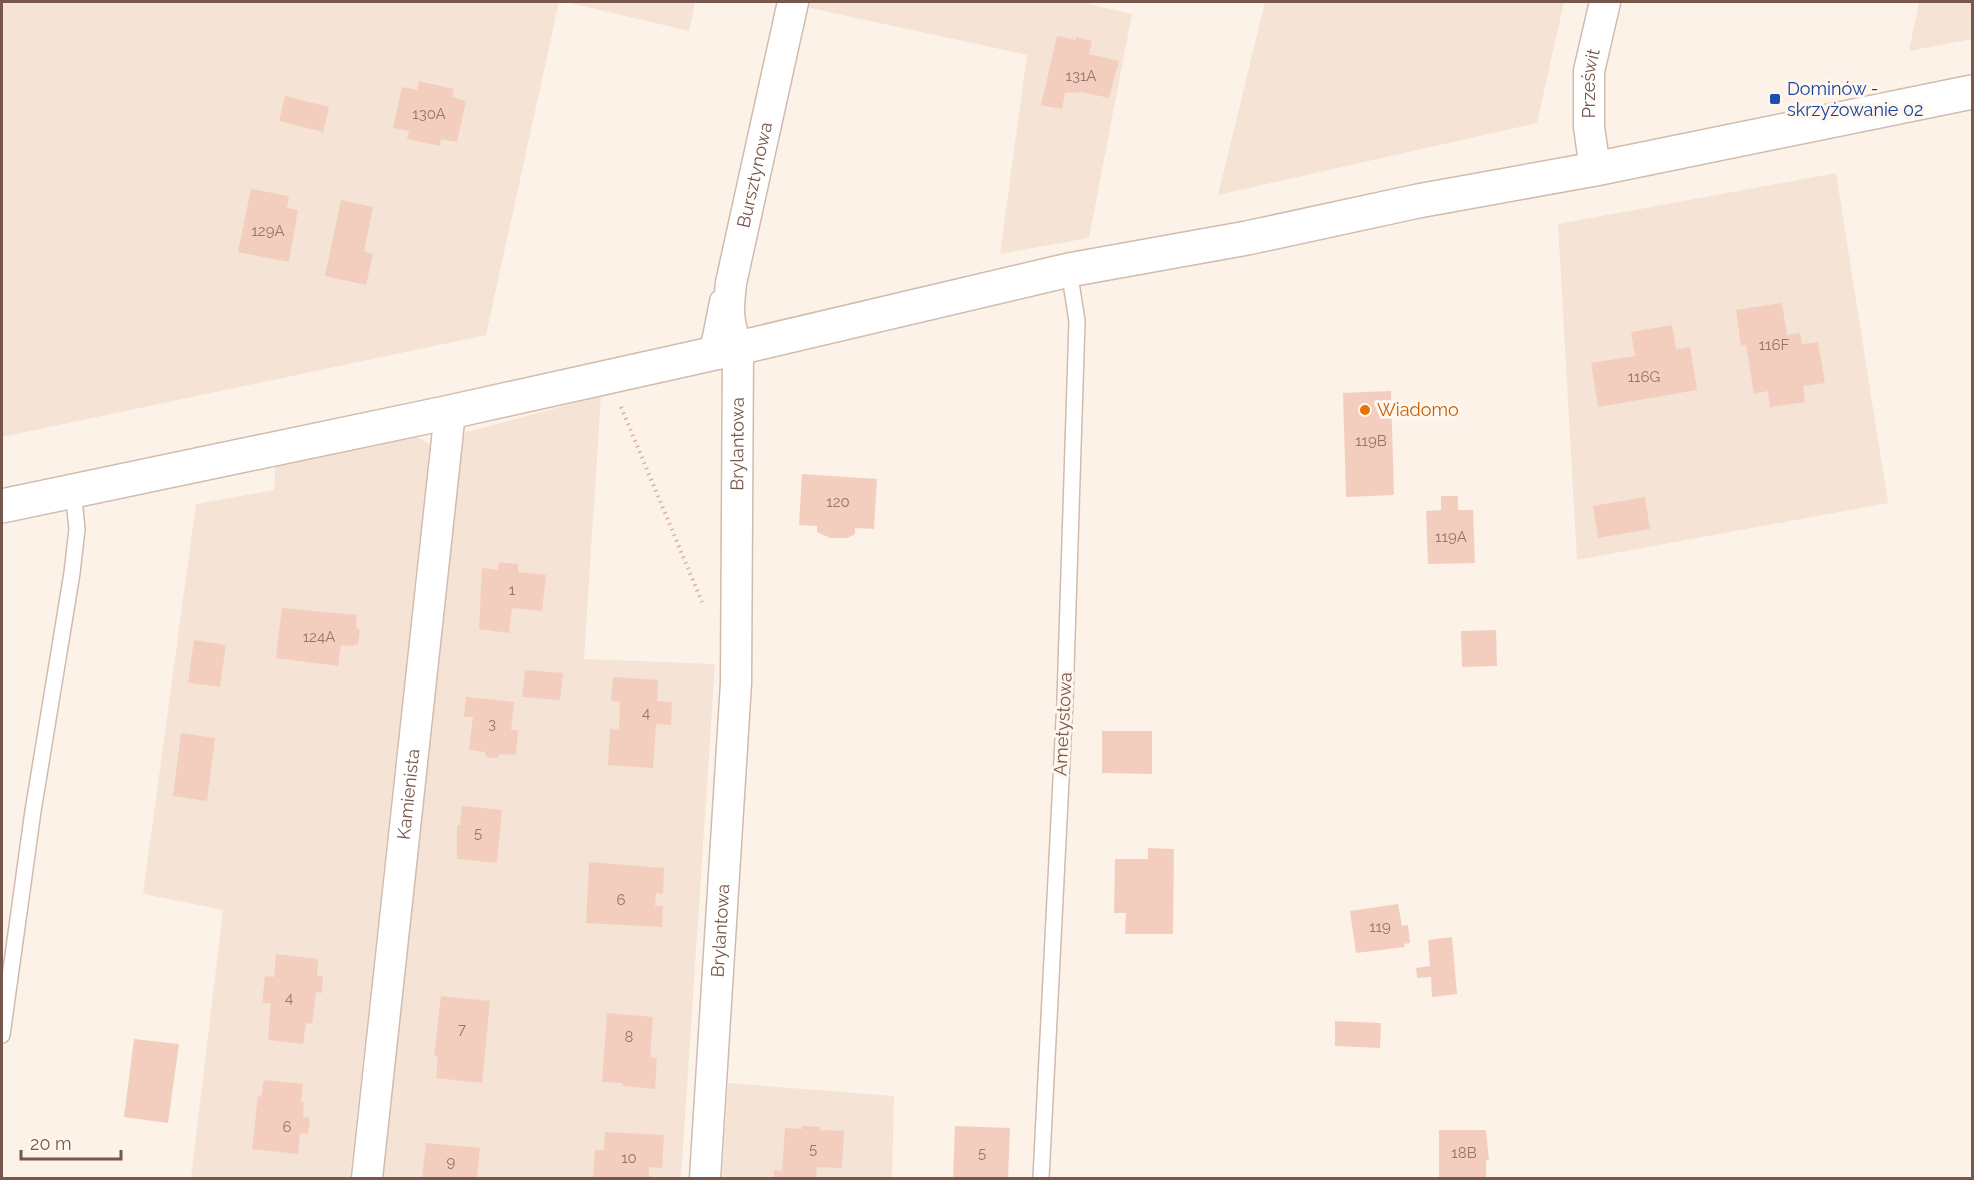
<svg xmlns="http://www.w3.org/2000/svg" width="1974" height="1180" viewBox="0 0 1974 1180" font-family="Raleway,sans-serif">
	<style>
		.residential { fill: #f5e3d6 }
		.building { fill: #f3cebf }
		.lines { fill: none; stroke-linecap: round; stroke-linejoin: round }
		.service-casing { stroke: #d1bbaf; stroke-width: 18 }
		.minor-casing { stroke: #d1bbaf; stroke-width: 33 }
		.tertiary-casing { stroke: #d1bbaf; stroke-width: 36 }
		.path { stroke: #d8b1a1; stroke-width: 4; stroke-dasharray: 1.5 4.5; stroke-linecap: butt }
		.service { stroke: #fff; stroke-width: 15 }
		.minor { stroke: #fff; stroke-width: 30 }
		.tertiary { stroke: #fff; stroke-width: 33 }
		.transit-dot { fill: #1a4fb4; stroke: #fff7ee; stroke-width: 2 }
		.food-dot { fill: #e8710a; stroke: #fff7ee; stroke-width: 2 }
		.labels { text-anchor: middle; stroke-width: 6; stroke-linejoin: round; paint-order: stroke }
		.number-label { font-size: 15px; fill: #967468 }
		.street-label { font-size: 18px; fill: #77564b; stroke: #fff7ee }
		.transit-label { font-size: 18px; fill: #164399; stroke: #fff7ee; text-anchor: start }
		.food-label { font-size: 18px; fill: #c56008; stroke: #fff7ee; text-anchor: start }
	</style>
	<rect width="100%" height="100%" fill="#fdf2e7"/>
	<g class="residential">
		<path d="M2,2h557l-73,333 -484,102z"/>
		<path d="M566,2h129l-6,29z"/>
		<path d="M802,2h278l52,12 -43,224 -89,16 27,-199 -226,-49z"/>
		<path d="M1265,2h299l-27,121 -319,72z"/>
		<path d="M1919,2h53v37l-63,12z"/>
		<path d="M1836,173l52,330 -311,57 -19,-336z"/>
		<path d="M601,396l-17,263 131,5 -34,514h-300l82,-745z"/>
		<path d="M411,434l19,10 -80,734h-159l32,-268 -80,-16 53,-390 78,-14 2,-31z"/>
		<path d="M728,1083l166,13 -2,82h-170z"/>
	</g>
	<g class="building">
		<path d="M1057,36l19,4v-3l16,4 -3,13 30,7 -10,37 -27,-6 -17,1 -3,16 -21,-4z"/>
		<path d="M419,81l35,8 -2,8 14,4 -9,41 -16,-3 -1,7 -33,-7 2,-8 -16,-3 9,-41 15,3z"/>
		<path d="M285,96l44,11 -6,25 -44,-11z"/>
		<path d="M251,189l38,7 -2,12 11,2 -9,52 -51,-10z"/>
		<path d="M341,200l32,7 -9,44 9,3 -7,31 -41,-9z"/>
		<path d="M1782,303l5,32 13,-2 2,11 16,-2 7,41 -22,3 2,16 -35,5 -2,-16 -14,3 -8,-49 -5,1 -5,-36z"/>
		<path d="M1672,325l4,24 14,-2 7,43 -99,17 -7,-44 44,-7 -4,-24z"/>
		<path d="M1391,391l3,104 -48,2 -3,-104z"/>
		<path d="M802,474l75,5 -3,50 -19,-1v6l-8,4h-17l-13,-6v-6l-18,-1z"/>
		<path d="M1441,496h17v14h15l2,53 -47,1 -2,-53 15,-1z"/>
		<path d="M1645,497l5,32 -52,9 -5,-32z"/>
		<path d="M499,562l19,2v8l28,3 -4,36 -30,-3 -3,25 -30,-4 3,-61 16,2z"/>
		<path d="M282,608l75,7 -1,12 4,3 -2,14 -5,2 -12,-1 -3,21 -62,-8z"/>
		<path d="M1496,630l1,36 -35,1 -1,-36z"/>
		<path d="M194,640l32,5 -6,42 -32,-4z"/>
		<path d="M525,670l38,3 -3,27 -38,-3z"/>
		<path d="M613,677l45,3 -1,21 15,1 -1,23 -15,-1 -3,44 -45,-3 2,-36 9,1 1,-28 -9,-1z"/>
		<path d="M466,697l48,5 -3,28h7l-2,25 -15,-1 -5,4h-8l-4,-6 -15,-2 4,-33h-9z"/>
		<path d="M1102,731h50v43l-50,-1z"/>
		<path d="M181,733l34,5 -8,63 -34,-5z"/>
		<path d="M462,806l40,4 -5,53 -40,-4v-34h3z"/>
		<path d="M1148,848l26,1 -1,85h-48l1,-21h-12l1,-54h33z"/>
		<path d="M589,862l75,6 -1,26 -7,-1 -1,13h8l-1,21 -76,-4z"/>
		<path d="M1398,904l4,22 6,-1 2,18 -6,1 1,3 -49,6 -6,-42z"/>
		<path d="M1452,937l5,57 -25,3 -1,-20 -14,1 -1,-10 14,-2 -2,-26z"/>
		<path d="M276,954l42,5 -1,17h6l-1,17 -6,-1 -4,32 -6,-1 -3,21 -35,-4 3,-37h-9l3,-27 9,1z"/>
		<path d="M441,996l49,5 -8,82 -46,-5 2,-21 -4,-1z"/>
		<path d="M607,1013l46,4 -3,40 7,1 -2,31 -32,-3v-3l-21,-1z"/>
		<path d="M1335,1021l46,2 -1,25 -45,-2z"/>
		<path d="M134,1039l45,5 -11,79 -44,-6z"/>
		<path d="M264,1080l39,4 -2,18h3l-1,15 7,1 -2,16 -8,-1 -2,21 -46,-5 6,-53 3,1z"/>
		<path d="M802,1126l18,1v3l24,1 -2,37 -25,-1 -1,11h-42v-8l8,1 3,-43 17,1z"/>
		<path d="M955,1126l55,2 -2,50h-55z"/>
		<path d="M1439,1130h47l3,30h-3v18l-47,-1z"/>
		<path d="M605,1132l59,3 -2,33 -13,-1v9h2v2h-58l2,-28h9z"/>
		<path d="M426,1143l54,5 -3,30h-55z"/>
	</g>
	<g class="lines">
		<g class="service-casing">
			<g id="service">
				<path d="M707,354l11,-55"/>
				<path d="M2,1035l31,-224 39,-238 5,-44 -4,-38"/>
				<path d="M1041,1178l24,-478 12,-379 -8,-51"/>
			</g>
		</g>
		<g class="minor-casing">
			<g id="minor">
				<path id="s1" d="M1595,169l-6,-42v-56l16,-69"/>
				<path id="s2" d="M367,1178l83,-766"/>
				<path id="s3" d="M705,1178l31,-495 2,-335c-11,-27 -10,-37 -7,-65l62,-281"/>
			</g>
		</g>
		<g class="tertiary-casing">
			<path id="tertiary" d="M2,506l448,-94 288,-64 331,-78 178,-32 171,-37 177,-32 377,-77"/>
		</g>
		<path class="path" d="M621,407l81,195"/>
		<use href="#service" class="service"/>
		<use href="#minor" class="minor"/>
		<use href="#tertiary" class="tertiary"/>
	</g>
	<rect class="transit-dot" x="1769" y="93" width="12" height="12" rx="3"/>
	<circle class="food-dot" cx="1365" cy="410" r="6"/>
	<g class="labels">
		<g class="number-label">
			<text x="1081" y="81">131A</text>
			<text x="429" y="119">130A</text>
			<text x="268" y="236">129A</text>
			<text x="1774" y="350">116F</text>
			<text x="1644" y="382">116G</text>
			<text x="1371" y="446">119B</text>
			<text x="838" y="507">120</text>
			<text x="1451" y="542">119A</text>
			<text x="512" y="595">1</text>
			<text x="319" y="642">124A</text>
			<text x="646" y="718">4</text>
			<text x="492" y="729">3</text>
			<text x="478" y="838">5</text>
			<text x="621" y="905">6</text>
			<text x="1380" y="932">119</text>
			<text x="289" y="1003">4</text>
			<text x="462" y="1034">7</text>
			<text x="629" y="1042">8</text>
			<text x="287" y="1132">6</text>
			<text x="813" y="1154">5</text>
			<text x="982" y="1158">5</text>
			<text x="1464" y="1158">18B</text>
			<text x="629" y="1163">10</text>
			<text x="451" y="1167">9</text>
		</g>
		<g class="street-label">
			<text dy="6" stroke="none"><textPath href="#s1" startOffset="86">Prześwit</textPath></text>
			<text dy="6" stroke="none"><textPath href="#s3" startOffset="1008">Bursztynowa</textPath></text>
			<text dy="6" stroke="none"><textPath href="#s3" startOffset="735">Brylantowa</textPath></text>
			<text transform="translate(1063 724) rotate(-87)" y="6">Ametystowa</text>
			<text dy="6" stroke="none"><textPath href="#s2" startOffset="386">Kamienista</textPath></text>
			<text dy="6" stroke="none"><textPath href="#s3" startOffset="248">Brylantowa</textPath></text>
		</g>
		<g class="transit-label">
			<text x="1787" y="95">Dominów -<tspan x="1787" dy="21">skrzyżowanie 02</tspan></text>
		</g>
		<g class="food-label">
			<text x="1377" y="416">Wiadomo</text>
		</g>
	</g>
	<rect width="1974" height="1180" fill="none" stroke="#77564b" stroke-width="6"/>
	<path d="M21 1150v9h100v-9" fill="none" stroke="#77564b" stroke-width="3"/>
	<text x="30" y="1150" font-size="18" fill="#77564b" stroke="#fff7ee" stroke-width="4.5" paint-order="stroke">20 m</text>
</svg>
